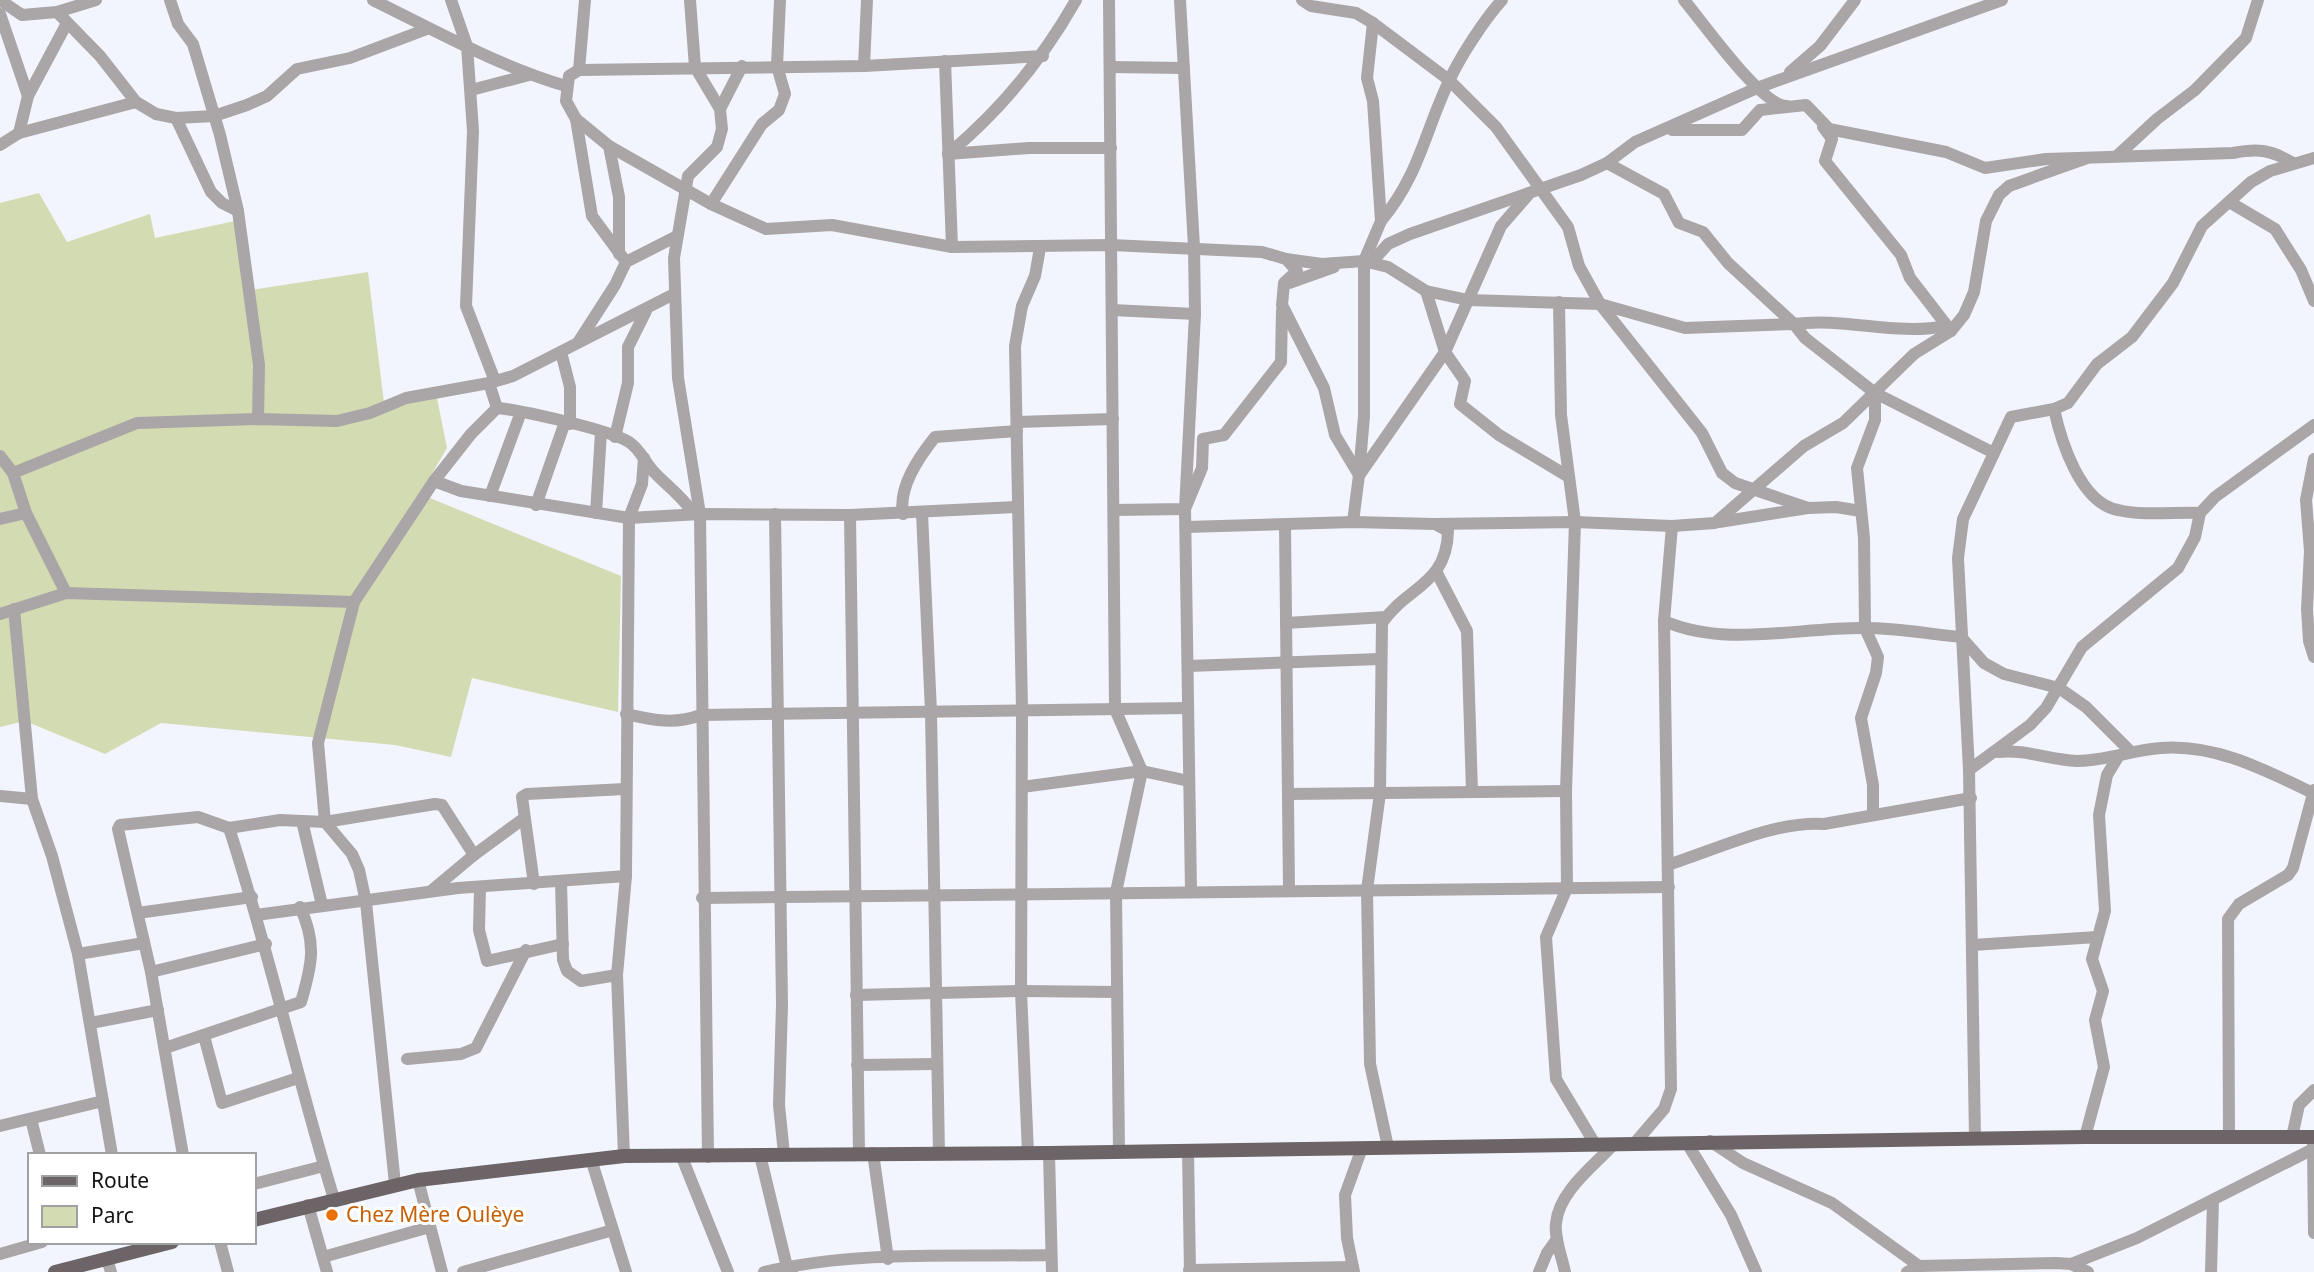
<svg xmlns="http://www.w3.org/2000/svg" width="2314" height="1272" viewBox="0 0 2314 1272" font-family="'Noto Sans',sans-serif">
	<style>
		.green { fill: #d3dbb2 }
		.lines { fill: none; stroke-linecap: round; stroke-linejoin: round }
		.minor { stroke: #aaa5a7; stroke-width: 12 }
		.major { stroke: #6c6466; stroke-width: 14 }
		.food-dot { fill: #e8710a; stroke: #fff; stroke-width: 2.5 }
		.labels { text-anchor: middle; stroke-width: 6; stroke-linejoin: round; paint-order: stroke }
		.food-label { font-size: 21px; fill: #c56008; stroke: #fff; text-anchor: start }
	</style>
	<rect width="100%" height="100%" fill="#f3f5fe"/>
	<path class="green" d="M39,193l28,49 83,-28 5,24 80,-17 10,70 123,-19 16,131 52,-10 11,55 -27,46 201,82 -3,136 -146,-34 -21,79 -56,-12 -234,-22 -56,31 -80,-33 -25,6v-524z"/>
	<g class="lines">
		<g class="minor">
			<path d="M0,0l22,15 35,-3 39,-12"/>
			<path d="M170,0l8,24 15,20 27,91 18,76 21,154 -1,54"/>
			<path d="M373,0c63,31 125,66 193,86"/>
			<path d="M451,0l16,46 6,85 -7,175 29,75"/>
			<path d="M690,0l5,67 25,42 2,20 -5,18 -29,29 -14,82 4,120 22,136 8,643"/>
			<path d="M1109,0l6,709 27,62 -26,121 3,260"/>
			<path d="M1180,0l14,247 1,67 -10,195 6,382"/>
			<path d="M1302,0l9,6 45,7 17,10 76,57 47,47 72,100 11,39 21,38 102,129 20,40 13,10 73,25 28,-1 25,4"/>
			<path d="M1684,0c18,21 78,107 103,106"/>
			<path d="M57,12l43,44 36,46 20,12 20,4 35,74 11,11 16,8"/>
			<path d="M0,14l28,82"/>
			<path d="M945,61l7,186"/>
			<path d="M864,66l3,-66"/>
			<path d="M1110,67l74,1"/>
			<path d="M579,70l6,-70"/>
			<path d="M1790,72l30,-26 35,-46"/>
			<path d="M471,90l58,-15"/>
			<path d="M720,109l22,-43"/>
			<path d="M176,118l38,-2 33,-11 20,-9 30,-27 53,-11 77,-29"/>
			<path d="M576,119l33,27 102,58 55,25 66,-4 120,22 159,-2 151,7 24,7 11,12 -13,12 -2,22 42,83 11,47 24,40 -6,47"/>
			<path d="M1823,127l9,12 -7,22 76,94 9,23 41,53"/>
			<path d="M1672,130h70l18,-20 46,-5 23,24 117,23 39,16 61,-9 187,-6c26,-5 38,-3 60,10"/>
			<path d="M19,133l9,-37 39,-73"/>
			<path d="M0,145l19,-12 117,-31"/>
			<path d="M609,146l10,51v57"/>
			<path d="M948,154c53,-44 94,-94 128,-154"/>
			<path d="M948,154l81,-6h82"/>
			<path d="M2117,156l40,-37 38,-29 51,-52 12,-38"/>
			<path d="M1607,163l57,31 15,29 24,9 25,31 66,61c51,-7 101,12 152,2"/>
			<path d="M2231,203l44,26 26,41 13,31"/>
			<path d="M711,204l51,-80 17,-14 6,-16 -8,-28 3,-66"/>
			<path d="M1381,221c38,-45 44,-90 68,-140 11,-24 35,-61 53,-81"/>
			<path d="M1286,259l36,5 42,-3 24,6 38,24 42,9 132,4 85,24 109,-4 11,14 70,55 117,59"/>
			<path d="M626,262l-34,-46 -16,-97 -10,-18 3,-25 10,-6 285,-4 179,-10"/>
			<path d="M1371,263l17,-19 22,-10 171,-59 26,-12 28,-21 122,-54 245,-88"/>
			<path d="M1289,283l45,-16"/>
			<path d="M1426,291l19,61 20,29 -5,23 39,31 70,42"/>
			<path d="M1559,302l2,113 14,107 -9,269 1,97 -21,49 10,142 39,65"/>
			<path d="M1112,310l83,4"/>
			<path d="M579,341l36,-56 11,-23 51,-26"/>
			<path d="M561,352l9,35v37"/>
			<path d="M497,408c24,2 113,22 132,34 11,7 15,19 24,29 14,15 29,25 41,43"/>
			<path d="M2054,409c7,32 26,94 64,101 25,6 56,2 82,3"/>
			<path d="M1017,422l96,-3"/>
			<path d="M615,437l13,-54v-36l18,-36"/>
			<path d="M0,456l13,17 13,40 40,80"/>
			<path d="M2314,459l-8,41 4,51 -3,58 2,32 5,16"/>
			<path d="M13,473l124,-50 121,-4 79,2 33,-8 36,-15 83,-15"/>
			<path d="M1360,474l85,-122 56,-126 27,-31"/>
			<path d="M1359,475l5,-59v-155l17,-40 -8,-120 -6,-23 6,-55"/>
			<path d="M434,481l27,10 168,27 71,-4 150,1 166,-8"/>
			<path d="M490,496l31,-84"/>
			<path d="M536,505l29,-83"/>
			<path d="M1114,510l71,-1 17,-41 1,-29 21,-4 57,-73 1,-52"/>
			<path d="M596,513l5,-81"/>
			<path d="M922,513l9,199 8,442"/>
			<path d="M775,514l7,491 -3,100 5,49"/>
			<path d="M903,514c-5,-27 16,-57 32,-77l82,-6"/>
			<path d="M850,515l9,638"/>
			<path d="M0,519l26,-6"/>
			<path d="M1719,522l89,-14"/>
			<path d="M1285,526l4,364"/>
			<path d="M1186,527l167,-5 81,2 141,-2 97,4 43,-3 89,-77 39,-23 71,-69 37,-23 13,-16 10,-23 12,-71 13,-26 10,-9 78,-28"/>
			<path d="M1437,573l30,58 5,161"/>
			<path d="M14,609l18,190 20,57 26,98 34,201"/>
			<path d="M0,614l66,-21 288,9"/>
			<path d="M1664,621c62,27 135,6 201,7 32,0 64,6 96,9l23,26 20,11 55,14 27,19 45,45"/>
			<path d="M1286,623l100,-6"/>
			<path d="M1188,666l191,-7"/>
			<path d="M626,714c27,6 48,11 75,1l487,-7"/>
			<path d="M1998,752c28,-3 51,8 79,9 29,0 55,-11 84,-13 55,-4 104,22 152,45"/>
			<path d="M1969,770l-11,-212 5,-39 48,-102 43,-8 14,-6 29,-39 35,-27 41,-54 29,-57 49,-44 19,-11 44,-13"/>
			<path d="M1022,787l120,-16 47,10"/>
			<path d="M1288,794l278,-3"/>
			<path d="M0,796l32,3"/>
			<path d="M1873,815v-30l-12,-67 15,-45 2,-16 -13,-29 -1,-90 -7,-70 18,-48v-27"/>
			<path d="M302,821l20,84"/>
			<path d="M229,828c40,122 67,247 105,371"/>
			<path d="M1668,865c47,-15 109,-45 156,-41l147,-26"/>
			<path d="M561,881l2,79 4,11 14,10 36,-6"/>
			<path d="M534,884l-12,-87 5,-3 98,-5"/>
			<path d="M480,887l-1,43 8,31 76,-17"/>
			<path d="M431,891l43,-36"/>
			<path d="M702,898l967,-11"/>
			<path d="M138,913l114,-16"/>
			<path d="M256,915l202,-27 168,-12"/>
			<path d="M1973,945l124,-8"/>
			<path d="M78,954l66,-11"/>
			<path d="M151,972l115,-28"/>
			<path d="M856,995l165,-4 96,1"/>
			<path d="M91,1023l67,-13"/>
			<path d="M204,1036l18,67 76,-25"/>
			<path d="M165,1048l136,-46c11,-37 16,-59 -1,-95"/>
			<path d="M407,1059l54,-5 15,-6 50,-98"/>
			<path d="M857,1065l79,-1"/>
			<path d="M31,1119l9,36"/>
			<path d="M0,1126l103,-25"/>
			<path d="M2229,1135l-1,-216 11,-15 49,-29 5,-7 21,-78"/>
			<path d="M2085,1137l19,-70 -9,-47 8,-29 -11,-32 13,-48 -6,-96 8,-40 11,-18"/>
			<path d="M2292,1137l7,-32 15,-15"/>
			<path d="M1975,1139l-6,-369 61,-45 16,-17 36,-61 96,-79 17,-31 5,-24 15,-16 99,-72"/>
			<path d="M1710,1141l33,22 89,40 87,63"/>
			<path d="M1687,1143l44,72 25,57"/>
			<path d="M1634,1144l30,-35 7,-20 -7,-468 8,-95"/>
			<path d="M2313,1145l1,88"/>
			<path d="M1388,1147l-18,-83 -3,-174 13,-97 2,-170c25,-37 65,-38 66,-92l-13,-7"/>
			<path d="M1188,1150l2,122"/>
			<path d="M873,1153l15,106"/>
			<path d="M1028,1153l-7,-162 1,-281 -7,-364 7,-40 13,-30 5,-28"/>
			<path d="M1049,1153l3,119"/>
			<path d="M183,1155l-32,-183 -33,-143 2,-4 78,-8 31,11 51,-8 45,2 110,-18 7,1 32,50 49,-36"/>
			<path d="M681,1155l47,117"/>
			<path d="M760,1155l27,112 5,4"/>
			<path d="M624,1156l-7,-181 9,-99 3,-358 13,-34 2,-26"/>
			<path d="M591,1159l35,113"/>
			<path d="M418,1180l24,92"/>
			<path d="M254,1184l70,-18"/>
			<path d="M395,1184l-29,-282 -7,-32 -7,-16 -27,-32 -7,-79 36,-141 80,-121 37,-47 26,-26 -8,-25 24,-7 161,-82"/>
			<path d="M308,1205l19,67"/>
			<path d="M220,1242l8,30"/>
			<path d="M0,1254l42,-12"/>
			<path d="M323,1257l107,-30"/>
			<path d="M107,1259l4,13"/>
			<path d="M2071,1264l66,-26 176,-89"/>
			<path d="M1189,1270l164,-3"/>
			<path d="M463,1272l150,-42"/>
			<path d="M764,1272c92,-22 193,-15 287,-17"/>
			<path d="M1354,1272l-7,-34 -2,-43 17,-47"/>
			<path d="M1539,1272l8,-19 10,-14"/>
			<path d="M1565,1272c-3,-15 -11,-34 -9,-49 3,-32 38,-57 58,-79"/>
			<path d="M1907,1272l12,-6 137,-3 15,1 17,8"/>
			<path d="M2211,1272l2,-72"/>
		</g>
		<g class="major">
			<path d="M254,1220l164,-40 206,-24 425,-3 1036,-16h229"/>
			<path d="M55,1272l117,-30"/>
		</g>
	</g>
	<circle class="food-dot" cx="332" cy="1215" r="7"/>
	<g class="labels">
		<g class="food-label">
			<text x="346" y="1222">Chez Mère Oulèye</text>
		</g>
	</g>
	<rect x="28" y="1153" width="228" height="91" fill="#ffffff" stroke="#a0a1a2" stroke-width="2"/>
	<rect x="42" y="1176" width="35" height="10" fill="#6c6466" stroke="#a0a1a2" stroke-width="2"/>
	<text x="91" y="1188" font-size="21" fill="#121316">Route</text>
	<rect x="42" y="1206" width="35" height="21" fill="#d3dbb2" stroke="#a0a1a2" stroke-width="2"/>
	<text x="91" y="1223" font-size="21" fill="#121316">Parc</text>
</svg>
